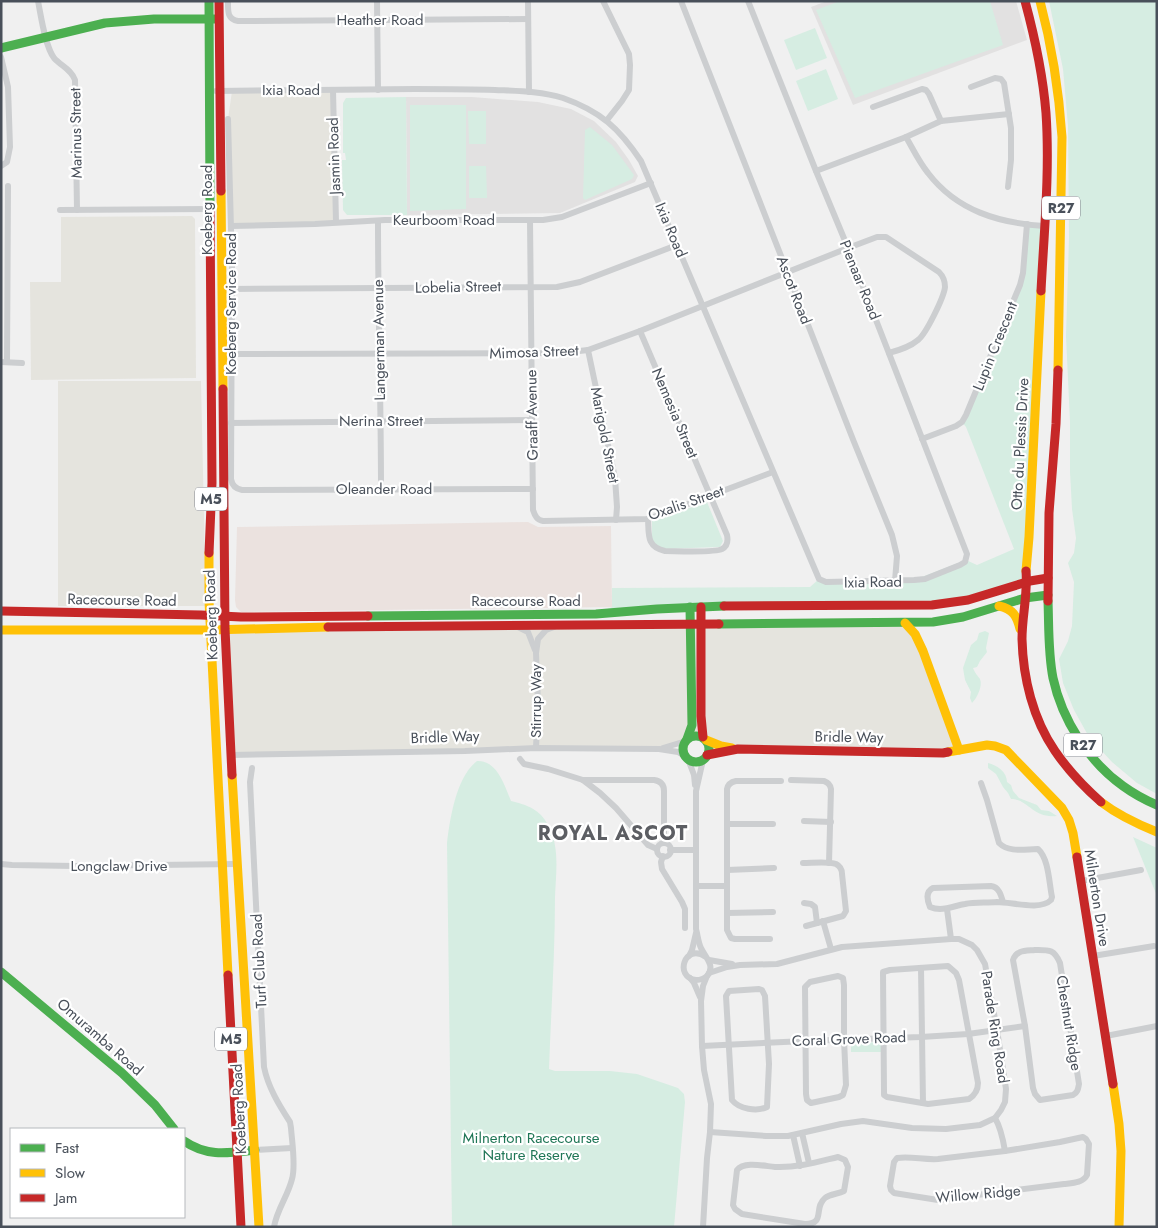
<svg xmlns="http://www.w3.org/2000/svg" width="1158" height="1228" viewBox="0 0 1158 1228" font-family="Jost,sans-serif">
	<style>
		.commercial { fill: #e5e4de }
		.education { fill: #e2e1e1 }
		.medical { fill: #ebe2df }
		.green { fill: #d6ede2 }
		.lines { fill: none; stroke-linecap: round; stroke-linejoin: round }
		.street { stroke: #ccced0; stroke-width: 6 }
		.fast { stroke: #4caf50; stroke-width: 9 }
		.slow { stroke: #ffc107; stroke-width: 9 }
		.jam { stroke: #c62828; stroke-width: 9 }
		.labels { text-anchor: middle; stroke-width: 4.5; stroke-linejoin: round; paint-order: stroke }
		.shield { fill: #fff; stroke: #80848c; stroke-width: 1 }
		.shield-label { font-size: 14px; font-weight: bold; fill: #49505a }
		.street-label { font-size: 15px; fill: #49505a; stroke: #fff }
		.park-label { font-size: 15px; fill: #1f7656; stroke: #fff }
		.district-label { font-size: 20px; font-weight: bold; letter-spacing: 1px; fill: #5c5e63; stroke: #fff }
	</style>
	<rect width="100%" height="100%" fill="#f0f0f0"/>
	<g class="commercial">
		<path d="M333,90l3,132 -105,4 -3,-107 4,-28z"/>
		<path d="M192,216l3,3 1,159 -165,2 -1,-98h31v-65z"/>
		<path d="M58,381h143l5,225h-148z"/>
		<path d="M905,623l5,4 49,123 -221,-1 -38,-13h-5l-23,10 -441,9 -6,-126z"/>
	</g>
	<g class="education">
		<path d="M827,1h189l11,39 -174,65 -42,-98z"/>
		<path d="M406,97h66l66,5 33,7 23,12 22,21 13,18 9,16 -3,6 -75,31 -153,2z"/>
	</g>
	<path class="medical" d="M528,522l10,5 73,-1 1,81 -371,5 -5,-5 -1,-7 2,-73z"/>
	<g class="green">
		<path d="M840,1h150l13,44 -148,53 -39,-88z"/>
		<path d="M1049,1h108v793l-20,-11 -25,-21 -23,-25 -15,-27 -11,-27 -4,-24 9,-18 4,-15 2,-44 -6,-19 6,-10 2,-15 -4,-29 -2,-37v-50l-4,-86 3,-98 -1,-112 -5,-57z"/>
		<path d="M815,28l12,30 -31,12 -12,-30z"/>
		<path d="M826,69l12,30 -30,12 -12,-30z"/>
		<path d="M406,97l1,118h-60l-4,-5 -1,-50h4l-1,-7h-2v-50l3,-5z"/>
		<path d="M410,105h56v104l-56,2z"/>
		<path d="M486,111v33h-17l-1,-33z"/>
		<path d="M590,127l22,18 22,30 -2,4 -47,21 -2,-2 2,-68z"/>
		<path d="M469,166h17l1,32h-18z"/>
		<path d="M1027,224l17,2 -17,356 -66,19 -162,5 -203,8 16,-7v-19l198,-1 9,-8 95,1 52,-20 11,5 37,-16 -48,-122 -4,-5 58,-137z"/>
		<path d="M707,502l16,39 -3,6 -59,2 -9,-8v-20z"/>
		<path d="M985,631l4,2 -3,15 1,4 -7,9 -3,6 -4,1c2,5 4,7 7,11 3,7 -3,19 -8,24l-2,-5 1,-6 -6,-12 -2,-12 8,-23 6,-5 2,-7z"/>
		<path d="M477,761c20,-1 28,25 34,40 16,4 29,8 37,24 12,21 8,48 7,72 0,57 -4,115 -6,172l6,2h55l27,3 41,14 6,6 1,8 -11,125h-222l-5,-384c3,-24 9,-66 30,-82z"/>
		<path d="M988,763c9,2 19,9 19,19l4,3 2,6 6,7 18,7 4,5 8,1 8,5c-24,3 -29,-17 -46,-17l-3,-6 -5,-6 -7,-13 -8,-6z"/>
		<path d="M1133,837l24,11v48z"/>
		<path d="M881,1042v10h-30v-9z"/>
	</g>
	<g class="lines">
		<g class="street">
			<path d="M38,1c3,15 7,45 16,57 7,8 17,11 21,22l2,130"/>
			<path d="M228,1c0,10 -1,18 10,20l290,-2"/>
			<path d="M377,1l1,89"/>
			<path d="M528,1l1,91"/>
			<path d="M603,1l26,53 1,11 -1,25 -7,11 -15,19"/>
			<path d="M681,1l173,441 38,93 5,21 -2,25"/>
			<path d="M1,57l7,30 2,60 -3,15 -6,4"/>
			<path d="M971,87l24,-9 6,1 3,4 7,45v32l-3,27"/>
			<path d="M333,90l3,132"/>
			<path d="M216,91c66,-1 133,-1 199,-2 26,0 53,0 80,1 22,1 46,1 68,8 37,13 56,30 78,63l178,418 7,3 88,-2 11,-1 35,-14 5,-3 2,-8 -119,-306 -32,-77 -68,-170"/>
			<path d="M873,107l49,-18 4,1 3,4 12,27"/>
			<path d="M228,119l4,146 -1,214c1,6 5,10 11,11l291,-1"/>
			<path d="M906,137l35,-16 68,-7"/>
			<path d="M816,171l90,-34c7,12 13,25 22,36 29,38 71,50 116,53"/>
			<path d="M60,210l150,-1"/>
			<path d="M530,220l3,290c2,6 4,10 10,11l105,-2 125,-47"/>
			<path d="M378,221c0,89 3,178 3,267"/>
			<path d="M231,226l84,-2 70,-4h158l19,-3 89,-34"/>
			<path d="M231,289l326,-2 23,-5 97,-37"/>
			<path d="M640,331l87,204c1,5 1,11 -5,14 -7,4 -46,2 -57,2 -19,-4 -16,-17 -17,-32"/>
			<path d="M588,350l27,128 2,29 -1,13"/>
			<path d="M231,354l331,-1 26,-3 52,-19 208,-83 29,-11h9l53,35c4,4 6,9 6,15 -1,10 -19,47 -27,53 -8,7 -19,10 -29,13"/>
			<path d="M1,362l21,1"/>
			<path d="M7,362l1,-176"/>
			<path d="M231,423l301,-3"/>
			<path d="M922,439l34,-13 6,-4 4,-7 54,-130 3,-12 4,-49"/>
			<path d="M518,627l10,5 7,18"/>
			<path d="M536,748l2,-45 -2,-50 2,-14 8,-9 8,-3"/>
			<path d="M663,748l23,-7"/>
			<path d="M231,755l234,-4 71,-3 123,1 19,3 8,5"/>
			<path d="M520,759l4,5 24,5 35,11 17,13 16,15 32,37 9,4"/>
			<path d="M688,759l6,16 1,10"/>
			<path d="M703,760l-7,31v138c2,7 2,13 5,19 4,9 15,18 6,28 -3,3 -7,4 -11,4 -22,-2 -12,-38 10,-23"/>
			<path d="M252,768l-2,14 14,285c4,20 15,38 26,55l1,6c1,14 5,38 1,51 -4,17 -15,30 -18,48"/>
			<path d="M583,780h71c7,1 10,5 10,11v52"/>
			<path d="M791,780l33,1c4,2 6,3 7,8l-2,74"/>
			<path d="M981,783l6,17 12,43c10,10 26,6 39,6 11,10 11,34 14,48l-1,3c-11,11 -39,2 -54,2 -11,1 -22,0 -32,2 -12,2 -23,8 -35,3 -3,-7 -5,-15 3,-19l58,-2c8,1 10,9 12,16"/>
			<path d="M804,821l27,1"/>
			<path d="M727,824h46"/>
			<circle cx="664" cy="850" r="7"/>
			<path d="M670,850h26"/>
			<path d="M663,856l-2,6 1,7 20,33 3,7v19"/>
			<path d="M803,863c9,0 25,-2 33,1 4,2 6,5 6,10l4,37 -3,5 -37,10"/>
			<path d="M1,864l11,1 63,1 162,-2"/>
			<path d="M727,870l47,-2"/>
			<path d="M1081,881l60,-11"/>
			<path d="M696,886h30"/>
			<path d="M804,903l7,1 4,3 2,16"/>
			<path d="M947,909l4,30"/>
			<path d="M727,913l46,-1"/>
			<path d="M823,921l8,28"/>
			<path d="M770,939h-35l-4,-1 -4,-8v-141c1,-5 4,-7 9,-8h45"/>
			<path d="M1035,950c14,0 19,-1 25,13l19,121c-1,5 -1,8 -6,11l-33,5 -5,-6 -2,-6 -8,-62 -12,-66c3,-10 12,-9 22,-10z"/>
			<path d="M689,956l3,-6 4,-17"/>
			<path d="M1093,956l61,-10"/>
			<path d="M709,960l23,4"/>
			<path d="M948,966l8,7 3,7 19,103c0,7 -3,12 -9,16l-41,5 -41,-7 -3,-2v-4l-1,-119 7,-2z"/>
			<path d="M921,968l2,135"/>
			<path d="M709,973l18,-6 13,-2 37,-1 65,-17 109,-8h8l13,6 5,5 8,14 12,66 9,59 -1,13 -4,8 -6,8 -15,7 -34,4 -34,-1 -49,-7 -22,3 -53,12h-22l-56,-4"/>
			<path d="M838,976l5,2 1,7v54l2,46 -3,10 -4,2 -28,6 -4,-3 -1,-6 -1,-107 5,-5z"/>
			<path d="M690,978l4,5 6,14"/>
			<path d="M759,989l3,1 3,6 4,68 -2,43c-10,5 -28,2 -35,-7l-6,-104 3,-5z"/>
			<path d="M1106,1036l51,-10"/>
			<path d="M702,1046l103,-5 116,-4 47,-3 57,-8"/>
			<path d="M995,1118c6,10 8,21 10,33"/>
			<path d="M802,1133l7,30"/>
			<path d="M793,1135l7,31"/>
			<path d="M1083,1137l3,2 3,5 -2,31c-4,8 -14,8 -23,9l-126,16 -44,-7 -3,-3 -1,-4 4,-24 3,-4c14,-2 27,2 41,1l67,-8 55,-9z"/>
			<path d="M255,1150l37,-2"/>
			<path d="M838,1157l7,3 3,7 -4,24c-6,3 -14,3 -19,7 -12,10 1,26 -20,26l-63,-10 -7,-5 -2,-4 4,-35c7,-9 27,-4 38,-3 22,1 42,-5 63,-10z"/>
			<path d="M703,1227l4,-69 3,-26 1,-28 -7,-34 -2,-24 -1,-45 2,-15 4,-10"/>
		</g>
		<g class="fast">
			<path d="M209,1l1,206"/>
			<path d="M1,48l104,-25 49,-4h61"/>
			<path d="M1048,601c1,26 0,52 5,77 9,42 36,84 70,108 11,8 22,14 34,19"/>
			<path d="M368,616l228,-2 61,-5 67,-3"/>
			<path d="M719,624l214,-2 30,-5 62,-19 23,-3"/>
			<circle cx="696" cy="749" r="13"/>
			<path d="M687,739l5,-14 -2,-118"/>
			<path d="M1,972l121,101 33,32 19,24"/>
			<path d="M184,1141c23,16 44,12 71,9"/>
		</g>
		<g class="slow">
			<path d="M1040,1c12,45 19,90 22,136l-4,233"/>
			<path d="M221,191l2,198"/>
			<path d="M209,553v48l19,374"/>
			<path d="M1026,571l3,-34 12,-246"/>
			<path d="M999,606c14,3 18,10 21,23"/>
			<path d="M905,623l10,11 8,17 36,99"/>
			<path d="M1,630h209l118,-3"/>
			<path d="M706,740l15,6 11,2"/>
			<path d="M948,752l39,-7 8,1 11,4 56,58 7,12 4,13 4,24"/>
			<path d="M232,775l27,452"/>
			<path d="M1101,802c17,13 36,22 56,30"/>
			<path d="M1113,1084l6,40 2,27 -2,76"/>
		</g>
		<g class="jam">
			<path d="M219,1l2,190"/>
			<path d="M1025,1c10,37 18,74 21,112 4,59 -2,119 -5,178"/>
			<path d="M223,389l2,240 7,146"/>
			<path d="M209,553l3,-70 -2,-276"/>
			<path d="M1026,571c2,23 -4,45 -4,68 1,39 11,80 33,112 13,19 29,36 46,51"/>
			<path d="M1048,601l1,-88 7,-89 2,-54"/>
			<path d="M724,606l208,-1 36,-5 62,-19 18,-3"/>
			<path d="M701,607v109l2,21"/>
			<path d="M1,611l200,4 40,2 127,-1"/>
			<path d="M328,627l391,-3"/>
			<path d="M707,755l31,-6 205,4 5,-1"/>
			<path d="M1077,857l36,227"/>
			<path d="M228,975l13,252"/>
		</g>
	</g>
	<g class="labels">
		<g class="shield">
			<rect x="1042" y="196.5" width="38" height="23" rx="4"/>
			<rect x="195" y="487.5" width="32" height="23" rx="4"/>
			<rect x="1064" y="733.5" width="38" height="23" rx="4"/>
			<rect x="215" y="1027.5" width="32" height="23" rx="4"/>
		</g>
		<g class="shield-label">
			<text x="1061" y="213">R27</text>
			<text x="211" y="504">M5</text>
			<text x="1083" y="750">R27</text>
			<text x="231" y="1044">M5</text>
		</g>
		<g class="street-label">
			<text x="380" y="25">Heather Road</text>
			<text x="291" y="95">Ixia Road</text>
			<text transform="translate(76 133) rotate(-91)" y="5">Marinus Street</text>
			<text transform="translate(334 156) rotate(-92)" y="5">Jasmin Road</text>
			<text transform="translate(207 210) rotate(-90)" y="5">Koeberg Road</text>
			<text x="444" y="225">Keurboom Road</text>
			<text transform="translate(671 230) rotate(67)" y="5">Ixia Road</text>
			<text transform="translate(860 280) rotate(68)" y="5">Pienaar Road</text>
			<text transform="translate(458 287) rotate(-1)" y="5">Lobelia Street</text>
			<text transform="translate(794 290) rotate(69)" y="5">Ascot Road</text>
			<text transform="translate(231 304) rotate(-90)" y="5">Koeberg Service Road</text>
			<text transform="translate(379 340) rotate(-91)" y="5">Langerman Avenue</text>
			<text transform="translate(995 346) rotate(-68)" y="5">Lupin Crescent</text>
			<text transform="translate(534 352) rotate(-2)" y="5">Mimosa Street</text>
			<text transform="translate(675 413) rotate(67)" y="5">Nemesia Street</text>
			<text transform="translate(532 415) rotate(-91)" y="5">Graaff Avenue</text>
			<text x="381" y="426">Nerina Street</text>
			<text transform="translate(605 435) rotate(79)" y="5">Marigold Street</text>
			<text transform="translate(1020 444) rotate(-87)" y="5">Otto du Plessis Drive</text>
			<text x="384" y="494">Oleander Road</text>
			<text transform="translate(686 503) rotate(-19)" y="5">Oxalis Street</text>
			<text transform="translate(873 582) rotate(-1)" y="5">Ixia Road</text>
			<text transform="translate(122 600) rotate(1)" y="5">Racecourse Road</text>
			<text x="526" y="606">Racecourse Road</text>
			<text transform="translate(211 615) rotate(-92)" y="5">Koeberg Road</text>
			<text transform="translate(536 701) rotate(-90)" y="5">Stirrup Way</text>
			<text transform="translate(445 737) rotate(-2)" y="5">Bridle Way</text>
			<text transform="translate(849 737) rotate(1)" y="5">Bridle Way</text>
			<text x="119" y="871">Longclaw Drive</text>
			<text transform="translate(1097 898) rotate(81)" y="5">Milnerton Drive</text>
			<text transform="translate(259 961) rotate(-93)" y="5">Turf Club Road</text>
			<text transform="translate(1069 1023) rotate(81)" y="5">Chestnut Ridge</text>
			<text transform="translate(995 1027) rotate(81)" y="5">Parade Ring Road</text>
			<text transform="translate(100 1037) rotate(41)" y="5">Omuramba Road</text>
			<text transform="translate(849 1039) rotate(-2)" y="5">Coral Grove Road</text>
			<text transform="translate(239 1109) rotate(-93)" y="5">Koeberg Road</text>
			<text transform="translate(978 1194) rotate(-5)" y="5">Willow Ridge</text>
		</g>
		<g class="park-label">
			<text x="531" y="1143">Milnerton Racecourse<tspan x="531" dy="17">Nature Reserve</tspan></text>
		</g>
		<g class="district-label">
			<text x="613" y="840">ROYAL ASCOT</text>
		</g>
	</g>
	<rect width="1158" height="1228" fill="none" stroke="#49505a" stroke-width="5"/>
	<rect x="10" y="1128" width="175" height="90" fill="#ffffff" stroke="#b6b9bd"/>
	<rect x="20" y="1144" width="25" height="8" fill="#4caf50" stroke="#b6b9bd"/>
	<text x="55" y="1153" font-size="15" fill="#49505a">Fast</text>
	<rect x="20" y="1169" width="25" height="8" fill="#ffc107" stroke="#b6b9bd"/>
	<text x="55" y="1178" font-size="15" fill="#49505a">Slow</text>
	<rect x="20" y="1194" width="25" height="8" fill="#c62828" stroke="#b6b9bd"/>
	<text x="55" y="1203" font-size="15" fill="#49505a">Jam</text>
</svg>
